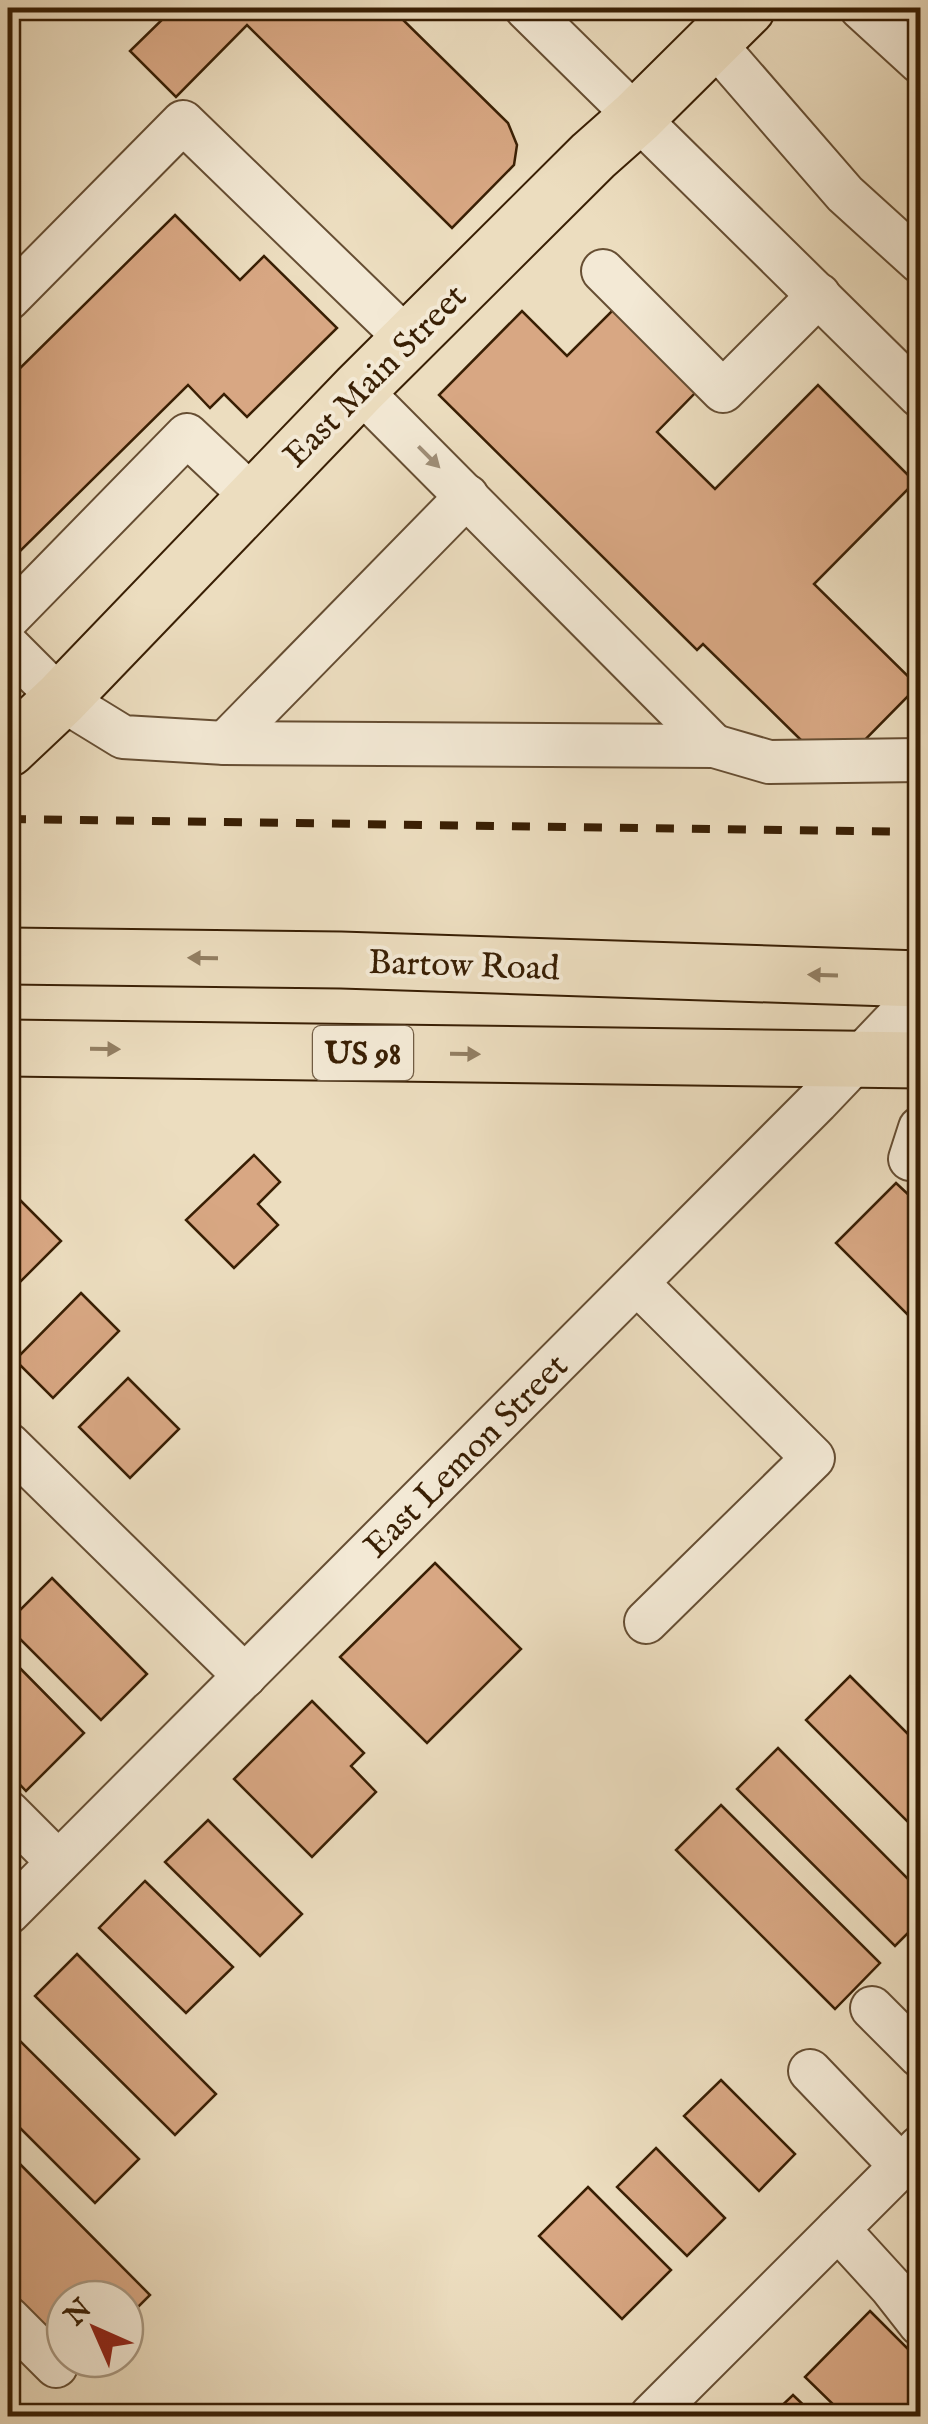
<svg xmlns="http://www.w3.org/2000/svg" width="928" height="2424" viewBox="0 0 928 2424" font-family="'IM FELL English',serif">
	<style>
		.building { fill: #d8a783; stroke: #391f04; stroke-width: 2.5 }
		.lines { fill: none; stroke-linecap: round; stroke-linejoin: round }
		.minor-casing { stroke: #664e33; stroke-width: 46 }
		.major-casing { stroke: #391f04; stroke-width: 59 }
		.minor { stroke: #f3e9d5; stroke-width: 42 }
		.major { stroke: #ecddbf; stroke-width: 55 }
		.rail { stroke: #391f04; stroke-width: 8; stroke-dasharray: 18 18; stroke-linecap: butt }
		.oneway { fill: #9f8e77 }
		.oneway2 { fill: #927e62 }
		.labels { text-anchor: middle; stroke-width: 8; stroke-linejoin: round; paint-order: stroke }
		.shield { fill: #f3e9d5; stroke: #715c43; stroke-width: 2.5 }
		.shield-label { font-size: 32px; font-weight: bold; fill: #391f04 }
		.street-label { font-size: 35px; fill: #391f04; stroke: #f3e9d5 }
	</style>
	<rect width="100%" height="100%" fill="#ecddbf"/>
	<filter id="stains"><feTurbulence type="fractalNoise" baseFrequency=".002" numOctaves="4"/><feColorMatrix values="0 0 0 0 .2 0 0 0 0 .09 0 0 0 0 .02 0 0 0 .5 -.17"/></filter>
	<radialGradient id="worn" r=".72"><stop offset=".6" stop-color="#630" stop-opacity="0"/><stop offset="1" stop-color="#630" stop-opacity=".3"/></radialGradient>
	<g class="building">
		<path d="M174,8h217l117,115 9,22 -3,20 -62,63 -205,-203 -71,72 -46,-46z"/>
		<path d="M175,215l65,65 24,-24 73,72 -90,89 -23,-23 -14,14 -22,-23 -180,178v-183z"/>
		<path d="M614,309l83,82 -40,41 58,57 103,-104 97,97 -101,102 104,102 -63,64 -50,-6 -102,-100 -6,6 -258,-255 83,-84 45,45z"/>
		<path d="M254,1155l26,27 -22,22 20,21 -44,43 -48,-48z"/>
		<path d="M896,1183l16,15 8,-8v137l-84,-84z"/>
		<path d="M20,1200l41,41 -53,53v-82z"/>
		<path d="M81,1293l38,38 -66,67 -38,-38z"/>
		<path d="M128,1378l51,51 -49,49 -51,-51z"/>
		<path d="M435,1563l86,86 -94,94 -87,-86z"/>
		<path d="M52,1578l95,96 -46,46 -93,-93v-5z"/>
		<path d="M8,1656l76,77 -58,58 -18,-19z"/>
		<path d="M850,1676l70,70v88l-114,-114z"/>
		<path d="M312,1701l52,52 -13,13 25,26 -64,65 -78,-78z"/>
		<path d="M778,1748l142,143v30l-25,25 -158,-157z"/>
		<path d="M721,1805l159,158 -45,46 -159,-159z"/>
		<path d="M208,1820l94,94 -42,42 -95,-94z"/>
		<path d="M145,1881l88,86 -47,46 -87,-85z"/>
		<path d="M77,1954l139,140 -41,41 -140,-139z"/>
		<path d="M8,2029l131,130 -44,44 -87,-87z"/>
		<path d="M721,2080l74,74 -36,37 -75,-75z"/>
		<path d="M656,2148l69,70 -38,38 -70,-69z"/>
		<path d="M8,2152l142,143 -25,25v-21h-60v47l-57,-58z"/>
		<path d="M588,2187l83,83 -49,49 -83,-83z"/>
		<path d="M870,2311l50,50v55h-75l-40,-39z"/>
		<path d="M793,2395l22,21h-44z"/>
	</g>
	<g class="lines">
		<g class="minor-casing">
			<g id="minor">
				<path d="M526,8l394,388"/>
				<path d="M861,8l59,54"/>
				<path d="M713,42l132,152 75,68"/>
				<path d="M603,271l120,120 96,-96"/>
				<path d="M8,299l175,-177 225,218"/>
				<path d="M359,389l355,357"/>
				<path d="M8,618l179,-183 67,63"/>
				<path d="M8,646l53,53 62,38 102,6 489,3 55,16 151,-2"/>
				<path d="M225,743l242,-247"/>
				<path d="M910,1159l10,-31"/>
				<path d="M637,1283l176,175 -167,164"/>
				<path d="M8,1444l237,232"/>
				<path d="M8,1812l50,50"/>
				<path d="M8,1913l809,-811 103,-108"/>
				<path d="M872,2008l48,48"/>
				<path d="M810,2071l91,95"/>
				<path d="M838,2229l53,58 29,37"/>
				<path d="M8,2318l48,48"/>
				<path d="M651,2416l269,-269"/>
			</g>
		</g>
		<g class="major-casing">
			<g id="major">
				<path d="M8,749l53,-50 298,-310 234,-233 44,-39 110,-109"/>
				<path d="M8,956l333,4 579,19"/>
				<path d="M8,1048l912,12"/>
			</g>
		</g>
		<use href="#minor" class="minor"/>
		<use href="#major" class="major"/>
		<path class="rail" d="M8,819l912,13"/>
	</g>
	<defs><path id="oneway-solid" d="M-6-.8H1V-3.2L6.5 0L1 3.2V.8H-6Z" transform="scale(2.5)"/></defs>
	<use class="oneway" href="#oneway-solid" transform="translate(429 457) rotate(45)"/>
	<g class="oneway2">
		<use href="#oneway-solid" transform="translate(203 958) rotate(-179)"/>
		<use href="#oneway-solid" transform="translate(823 975) rotate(-178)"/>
		<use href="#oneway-solid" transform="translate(105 1049) rotate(1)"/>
		<use href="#oneway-solid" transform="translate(465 1054) rotate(1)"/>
	</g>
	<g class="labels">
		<rect class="shield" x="313" y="1026" width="100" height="54" rx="8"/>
		<g class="shield-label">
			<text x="363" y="1064">US 98</text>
		</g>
		<g class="street-label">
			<text transform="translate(374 375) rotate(-45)" y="12">East Main Street</text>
			<text transform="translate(464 964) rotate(2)" y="12">Bartow Road</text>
			<text transform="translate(465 1455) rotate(-45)" y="12">East Lemon Street</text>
		</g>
	</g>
	<rect width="928" height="2424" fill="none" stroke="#ecddbf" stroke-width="40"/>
	<rect x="10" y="10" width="908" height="2404" fill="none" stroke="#391f04" stroke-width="5"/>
	<rect x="20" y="20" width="888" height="2384" fill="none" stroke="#391f04" stroke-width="2.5"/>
	<g transform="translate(95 2329) rotate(315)"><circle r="48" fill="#f3e9d5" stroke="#a99881" stroke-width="2.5"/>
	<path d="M0-8L18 38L0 25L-18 38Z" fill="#8f2418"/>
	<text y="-15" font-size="28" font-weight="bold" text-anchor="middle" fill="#391f04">N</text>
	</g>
	<rect width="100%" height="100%" filter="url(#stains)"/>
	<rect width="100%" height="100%" fill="url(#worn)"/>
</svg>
